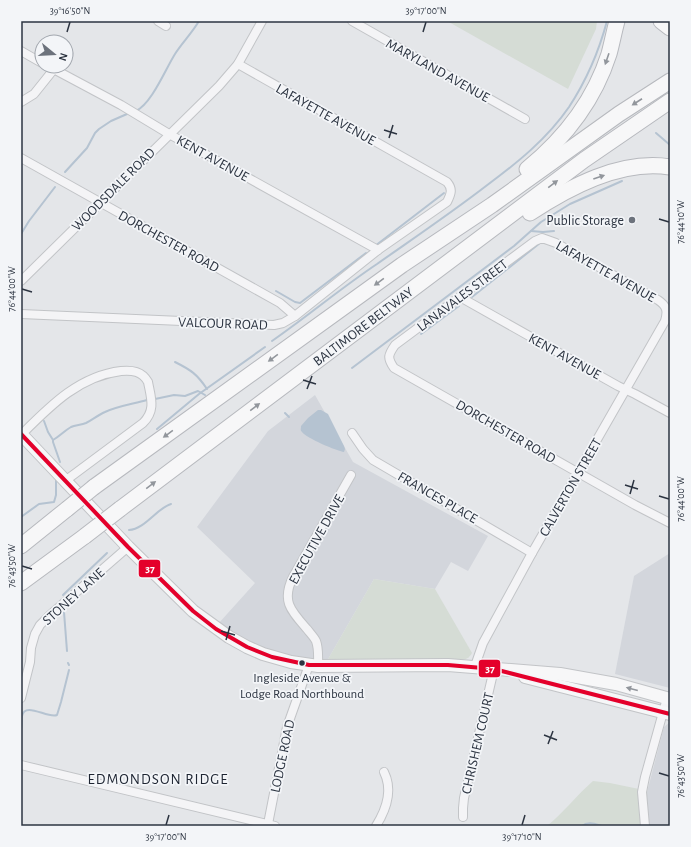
<svg xmlns="http://www.w3.org/2000/svg" width="691" height="847" viewBox="0 0 691 847" font-family="'Alegreya Sans',sans-serif">
	<style>
		.built { fill: #d3d6dc }
		.green { fill: #d5dcd5 }
		.water { fill: #b5c3d1 }
		.lines { fill: none; stroke-linecap: round; stroke-linejoin: round }
		.stream { stroke: #b5c3d1; stroke-width: 2 }
		.street-casing { stroke: #c2c4c7; stroke-width: 10 }
		.secondary-casing { stroke: #c2c4c7; stroke-width: 14 }
		.highway-casing { stroke: #b7b9be; stroke-width: 17 }
		.street { stroke: #f4f4f6; stroke-width: 8 }
		.secondary { stroke: #f7f7f8; stroke-width: 12 }
		.highway { stroke: #f7f7f8; stroke-width: 15 }
		.highway-bridge-casing { stroke: #b7b9be; stroke-width: 17; stroke-linecap: butt }
		.highway-bridge { stroke: #f7f7f8; stroke-width: 15 }
		.bus-1-casing { stroke: #f3f5f8; stroke-width: 7 }
		.bus-1 { stroke: #e4002b; stroke-width: 4 }
		.oneway { fill: #92969c }
		.ticks { fill: none; stroke: #2c3441; stroke-width: 1.5 }
		.poi-dot { fill: #6c727c; stroke: #f3f5f8; stroke-width: 1.5 }
		.bus-dot { fill: #2c3441; stroke: #f3f5f8; stroke-width: 1.5 }
		.labels { text-anchor: middle; stroke-width: 3.5; stroke-linejoin: round; paint-order: stroke }
		.bus-label { font-size: 13px; fill: #2c3441; stroke: #f3f5f8 }
		.street-label { font-size: 14px; fill: #2c3441; stroke: #f3f5f8 }
		.poi-label { font-size: 14px; fill: #2c3441; stroke: #f3f5f8; text-anchor: end }
		.neighbourhood-label { font-size: 15px; letter-spacing: 1px; fill: #1e2532; stroke: #f3f5f8 }
		.line-badge { stroke: #f3f5f8; stroke-width: 1.5 }
		.badge-label { font-size: 11px; text-anchor: middle; font-weight: bold; fill: #fff }
		.neatline { fill: none; stroke: #2c3441; stroke-width: 1.5 }
		.ticks-label { font-size: 10px; text-anchor: middle; fill: #2c3441 }
	</style>
	<rect width="100%" height="100%" fill="#e4e6e9"/>
	<g class="built">
		<path d="M315,395l38,67 135,74 -20,35 -17,-9 -16,27 -61,-10 -47,82 -18,-1 -25,-5 -36,-12 -30,-19 37,-41 -58,-56 71,-96z"/>
		<path d="M670,553v135l-55,-14 19,-98z"/>
		<path d="M670,722v104h-20l-3,-14 -1,-16 18,-69z"/>
	</g>
	<g class="green">
		<path d="M447,21h150l-1,8 -28,60z"/>
		<path d="M374,579l61,10 37,64c-3,5 -5,6 -11,7l-134,1z"/>
		<path d="M593,781l17,2 29,6 3,37h-95c16,-13 30,-31 46,-45z"/>
	</g>
	<path class="water" d="M318,410h3l7,4 16,32 1,3 -1,3c-7,-1 -38,-14 -42,-20 -2,-2 -1,-3 -1,-6l7,-8z"/>
	<g class="lines">
		<g class="stream">
			<path d="M136,111c16,-8 29,-41 39,-57 7,-11 17,-21 24,-33"/>
			<path d="M656,133l14,12"/>
			<path d="M65,172l22,-24 8,-15 4,-4 12,-8 16,-7"/>
			<path d="M531,231l12,1 11,-1"/>
			<path d="M21,234l8,-13 26,-34"/>
			<path d="M375,246l69,-53"/>
			<path d="M276,291l19,11 5,1 66,-50"/>
			<path d="M472,297l68,-54"/>
			<path d="M421,334l38,-28"/>
			<path d="M272,341c36,-25 69,-53 105,-77 37,-26 74,-51 109,-78 31,-23 61,-47 83,-79 17,-26 30,-56 38,-86"/>
			<path d="M175,362c16,8 22,12 32,27"/>
			<path d="M352,368l162,-122 27,-24 29,-18 52,-23"/>
			<path d="M155,399l19,-4 11,1 13,-5 7,4"/>
			<path d="M285,413l4,4"/>
			<path d="M44,421l4,11 5,8v2l7,20"/>
			<path d="M157,429l42,-35 66,-47"/>
			<path d="M53,440c7,-4 11,-9 18,-13 4,-2 10,-2 15,-4 6,-3 12,-8 19,-11 13,-6 28,-8 42,-12"/>
			<path d="M21,517l18,-13 15,-2 2,-7v-15"/>
			<path d="M129,530c16,-1 28,-22 42,-26"/>
			<path d="M63,595l44,-42"/>
			<path d="M64,612l3,39"/>
			<path d="M68,663l1,2"/>
			<path d="M21,729c1,-4 0,-8 1,-13 3,-15 26,3 35,-1l4,-13 8,-32"/>
			<path d="M582,826c6,-5 13,-2 20,0"/>
		</g>
		<g class="street-casing">
			<g id="street">
				<path d="M158,21l8,5"/>
				<path d="M352,21l173,98"/>
				<path d="M21,51l21,12"/>
				<path d="M48,66l73,39 48,29 209,116"/>
				<path d="M21,102l13,-8 20,-25"/>
				<path d="M21,158l259,145 15,13"/>
				<path d="M21,281l198,-195 19,-22 24,-43"/>
				<path d="M460,297l158,89 17,8 35,19"/>
				<path d="M21,314l253,11 9,-2 12,-7 83,-66 69,-48c4,-8 6,-13 0,-20l-209,-118"/>
				<path d="M352,433l11,16 10,11 159,93"/>
				<path d="M21,435c29,-29 58,-59 100,-64 11,-1 21,0 27,11 3,16 8,28 -5,41l-78,58"/>
				<path d="M318,666c0,-8 1,-17 -2,-25 -2,-4 -6,-8 -9,-12 -16,-18 -26,-28 -14,-52l58,-102"/>
				<path d="M475,666l8,-23 49,-90 133,-232c3,-10 2,-15 -7,-21l-102,-57 -14,-5 -7,3 -140,104c-7,10 -8,13 -1,23l241,137 35,18"/>
				<path d="M21,698l9,-36 1,-14 4,-14 5,-9 10,-10 78,-68"/>
				<path d="M21,765l254,61"/>
				<path d="M463,817v-9l1,-10 30,-129"/>
				<path d="M268,824l19,-97 22,-62"/>
				<path d="M376,826c10,-16 17,-36 8,-54"/>
				<path d="M645,826l-3,-34 3,-15 22,-79"/>
			</g>
		</g>
		<g class="secondary-casing">
			<g id="secondary">
				<path d="M21,434l107,113 65,64 36,26 18,10 16,7 28,8 27,4 130,-1 112,9 56,10 54,15"/>
				<path d="M525,677l145,37"/>
			</g>
		</g>
		<g class="highway-casing">
			<g id="highway">
				<path d="M661,21l9,7"/>
				<path d="M527,169c38,-31 67,-68 82,-115 3,-11 5,-22 8,-33"/>
				<path d="M530,213c39,-26 91,-54 140,-46"/>
				<path d="M94,487l308,-222 90,-60 127,-91 51,-33"/>
				<path d="M120,509l464,-349 86,-59"/>
				<path d="M21,546l46,-37"/>
				<path d="M21,583l64,-47"/>
			</g>
		</g>
		<use href="#street" class="street"/>
		<use href="#secondary" class="secondary"/>
		<use href="#highway" class="highway"/>
		<g class="highway-bridge-casing">
			<g id="highway-bridge">
				<path d="M67,509l27,-22"/>
				<path d="M85,536l35,-27"/>
			</g>
		</g>
		<use href="#highway-bridge" class="highway-bridge"/>
		<g class="bus-1-casing">
			<path id="bus-1" d="M21,434l107,113 65,64 23,18 31,18 25,10 37,8h139l46,4 176,45"/>
		</g>
		<use href="#bus-1" class="bus-1"/>
	</g>
	<defs><path id="oneway-solid" d="M-6-.8H1V-3.2L6.5 0L1 3.2V.8H-6Z"/></defs>
	<g class="oneway">
		<use href="#oneway-solid" transform="translate(607 59) rotate(109)"/>
		<use href="#oneway-solid" transform="translate(637 102) rotate(147)"/>
		<use href="#oneway-solid" transform="translate(599 177) rotate(-19)"/>
		<use href="#oneway-solid" transform="translate(553 184) rotate(-37)"/>
		<use href="#oneway-solid" transform="translate(379 282) rotate(144)"/>
		<use href="#oneway-solid" transform="translate(273 358) rotate(144)"/>
		<use href="#oneway-solid" transform="translate(255 407) rotate(-37)"/>
		<use href="#oneway-solid" transform="translate(168 434) rotate(144)"/>
		<use href="#oneway-solid" transform="translate(151 485) rotate(-37)"/>
		<use href="#oneway-solid" transform="translate(632 689) rotate(-165)"/>
	</g>
	<path class="ticks" d="M67,32l3,-10M423,32l3,-10M384,130l13,4M389,138l4,-13M659,219l10,3M22,289l10,3M303,380l13,4M307,389l5,-13M625,485l13,4M630,494l4,-14M659,496l10,3M22,566l10,3M221,631l14,4M226,640l4,-14M544,735l13,5M548,744l5,-13M659,773l10,3M166,825l3,-10M522,825l3,-10"/>
	<circle class="poi-dot" cx="632" cy="220" r="4"/>
	<circle class="bus-dot" cx="302" cy="663" r="3.5"/>
	<g class="labels">
		<g class="bus-label">
			<text x="302" y="682">Ingleside Avenue &amp;<tspan x="302" dy="16">Lodge Road Northbound</tspan></text>
		</g>
		<g class="street-label">
			<text transform="translate(438 70) rotate(29)" y="5">MARYLAND AVENUE</text>
			<text transform="translate(326 114) rotate(29)" y="5">LAFAYETTE AVENUE</text>
			<text transform="translate(213 158) rotate(29)" y="5">KENT AVENUE</text>
			<text transform="translate(113 189) rotate(-45)" y="5">WOODSDALE ROAD</text>
			<text transform="translate(169 241) rotate(29)" y="5">DORCHESTER ROAD</text>
			<text transform="translate(606 271) rotate(29)" y="5">LAFAYETTE AVENUE</text>
			<text transform="translate(462 295) rotate(-37)" y="5">LANAVALES STREET</text>
			<text transform="translate(223 323) rotate(2)" y="5">VALCOUR ROAD</text>
			<text transform="translate(363 326) rotate(-37)" y="5">BALTIMORE BELTWAY</text>
			<text transform="translate(565 356) rotate(29)" y="5">KENT AVENUE</text>
			<text transform="translate(506 431) rotate(30)" y="5">DORCHESTER ROAD</text>
			<text transform="translate(570 487) rotate(-60)" y="5">CALVERTON STREET</text>
			<text transform="translate(438 497) rotate(30)" y="5">FRANCES PLACE</text>
			<text transform="translate(316 539) rotate(-61)" y="5">EXECUTIVE DRIVE</text>
			<text transform="translate(73 596) rotate(-42)" y="5">STONEY LANE</text>
			<text transform="translate(477 743) rotate(-77)" y="5">CHRISHEM COURT</text>
			<text transform="translate(282 756) rotate(-78)" y="5">LODGE ROAD</text>
		</g>
		<g class="poi-label">
			<text x="624" y="225">Public Storage</text>
		</g>
		<g class="neighbourhood-label">
			<text x="158" y="784">EDMONDSON RIDGE</text>
		</g>
	</g>
	<g class="line-badge">
		<rect x="138" y="559" width="23" height="19" rx="4" fill="#e4002b"/>
		<rect x="478" y="659" width="23" height="19" rx="4" fill="#e4002b"/>
	</g>
	<g class="badge-label">
		<text x="150" y="572">37</text>
		<text x="490" y="672">37</text>
	</g>
	<rect width="691" height="847" fill="none" stroke="#f3f5f8" stroke-width="44"/>
	<g transform="translate(54 54) rotate(108)"><circle r="19" fill="#f3f5f8" stroke="#a3a8af"/>
	<path d="M0-3L7 15L0 10L-7 15Z" fill="#6c727c"/>
	<text y="-6" font-size="11" font-weight="bold" text-anchor="middle" fill="#2c3441">N</text>
	</g>
	<rect x="22" y="22" width="647" height="803" class="neatline"/>
	<g class="ticks-label">
		<text x="70" y="14">39°16'50"N</text>
		<text x="426" y="14">39°17'00"N</text>
		<text transform="translate(680 222) rotate(-90)" y="4">76°44'10"W</text>
		<text transform="translate(11 289) rotate(-90)" y="4">76°44'00"W</text>
		<text transform="translate(680 499) rotate(-90)" y="4">76°44'00"W</text>
		<text transform="translate(11 566) rotate(-90)" y="4">76°43'50"W</text>
		<text transform="translate(680 776) rotate(-90)" y="4">76°43'50"W</text>
		<text x="166" y="840">39°17'00"N</text>
		<text x="522" y="840">39°17'10"N</text>
	</g>
</svg>
